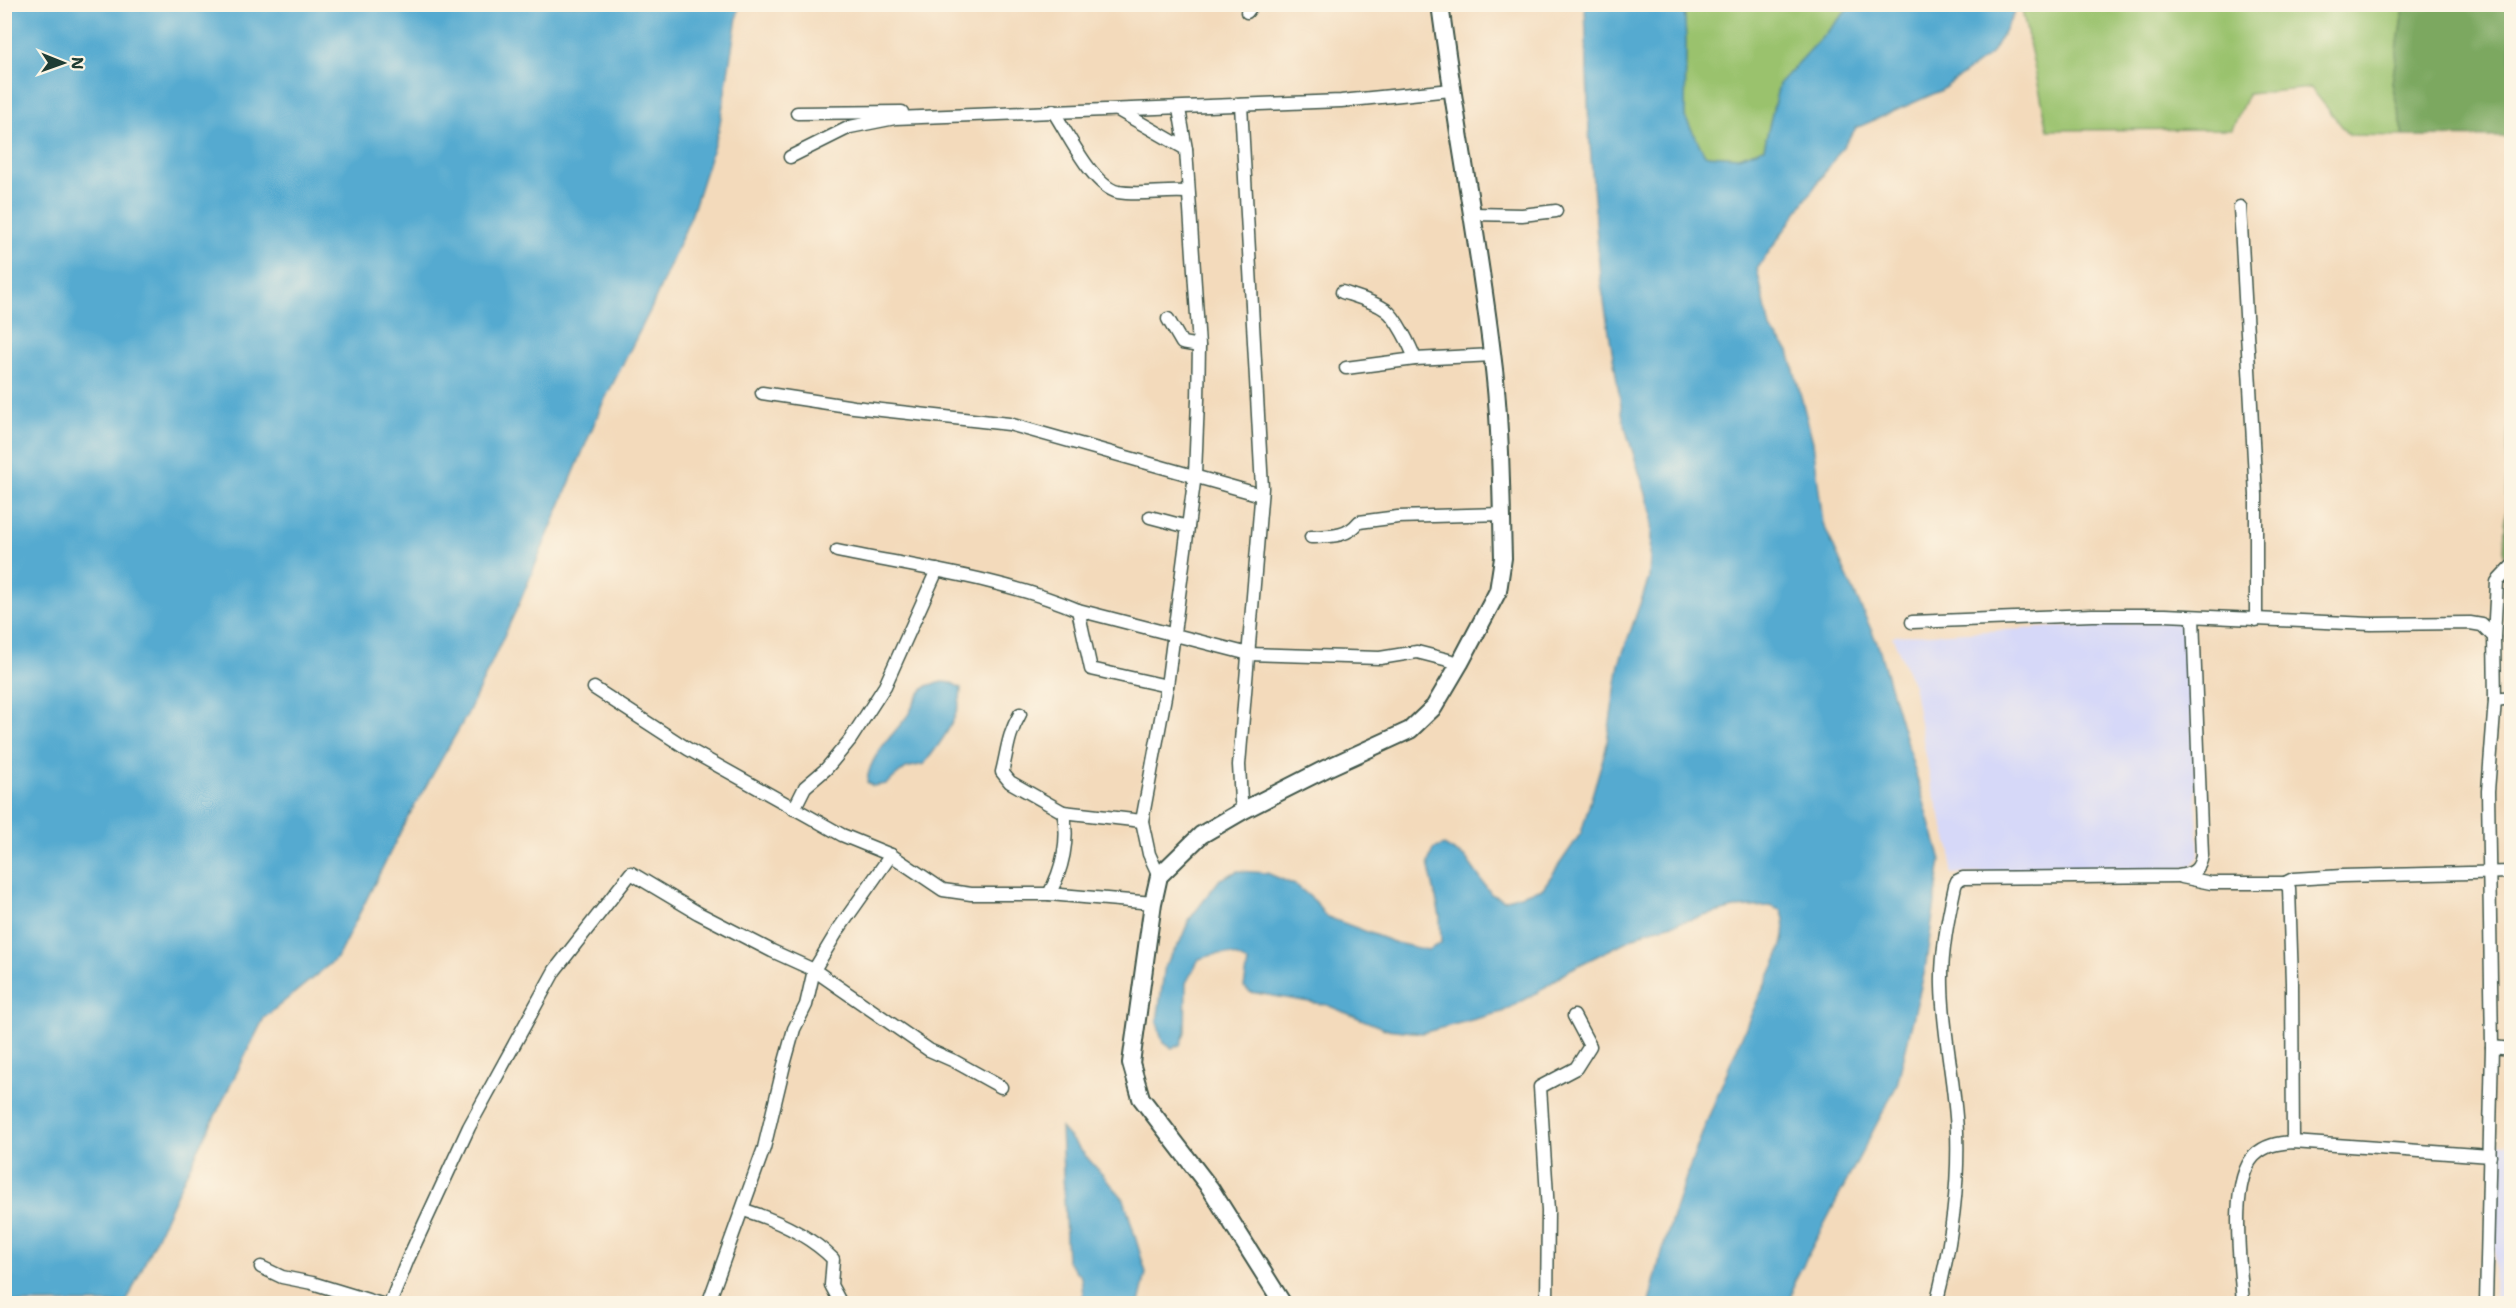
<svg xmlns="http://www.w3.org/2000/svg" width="2516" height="1308" viewBox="0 0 2516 1308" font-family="'Shantell Sans',sans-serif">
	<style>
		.built { fill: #d6d8f8 }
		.green { fill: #9ac26d; stroke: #5c8050; stroke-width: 1.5 }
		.forest { fill: #7ba860; stroke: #4d724a; stroke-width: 1.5 }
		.water { fill: #54aad0; stroke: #3a7482; stroke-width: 1.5 }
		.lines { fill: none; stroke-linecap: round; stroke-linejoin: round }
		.street-casing { stroke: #3f5548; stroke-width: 15 }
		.secondary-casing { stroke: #3f5548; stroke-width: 20 }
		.street { stroke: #fff; stroke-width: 12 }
		.secondary { stroke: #fff; stroke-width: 16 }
	</style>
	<rect width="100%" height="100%" fill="#fcf5e5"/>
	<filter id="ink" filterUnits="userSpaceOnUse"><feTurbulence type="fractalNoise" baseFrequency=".0167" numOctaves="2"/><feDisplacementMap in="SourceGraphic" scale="12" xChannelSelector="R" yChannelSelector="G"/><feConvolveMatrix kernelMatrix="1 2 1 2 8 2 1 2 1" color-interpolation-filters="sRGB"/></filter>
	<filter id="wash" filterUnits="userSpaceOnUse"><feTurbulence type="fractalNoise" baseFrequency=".008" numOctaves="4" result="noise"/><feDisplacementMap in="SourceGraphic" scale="24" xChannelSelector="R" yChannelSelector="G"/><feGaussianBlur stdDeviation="1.35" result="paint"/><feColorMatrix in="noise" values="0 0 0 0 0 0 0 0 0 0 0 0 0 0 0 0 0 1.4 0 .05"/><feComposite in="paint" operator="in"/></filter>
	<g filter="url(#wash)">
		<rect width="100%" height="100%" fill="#f3dabb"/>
		<g class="built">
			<path d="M2187,620l12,235 -3,5 -4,5 -11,4 -230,5v-22l-20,-68 -18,-100 -21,-48z"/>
			<path d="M2496,1144h15v159l-17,1z"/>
		</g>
		<g class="green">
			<path d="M1684,5h168l-73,79 -15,64 -25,9 -34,-2 -20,-37 1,-77z"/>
			<path d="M2021,5h383l-12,78 12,53 -55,-1 -38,-47 -63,6 -16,35 -184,1z"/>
		</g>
		<g class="forest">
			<path d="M2404,4l107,1v132l-107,-1 -12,-53z"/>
			<path d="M2511,359l1,192 -8,4z"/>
		</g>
		<g class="water">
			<path d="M5,4l734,1 -20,124 -27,85 -41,95 -49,96 -83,199 -52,111 -61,106 -69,137 -73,60 -79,158 -59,127h-121z"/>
			<path d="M1585,5h99l2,36 -1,76 20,38 34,2 25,-9 15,-64 73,-79h167l-28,49 -51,37 -84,37 -99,141 13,60 19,22 24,91 10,81 55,122 63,215 -16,110 -28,115 -103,197 -3,21h-142c24,-105 66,-205 109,-304 12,-26 36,-61 23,-89l-11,-4 -36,2 -87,23 -76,38 -36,25 -33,18 -80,21 -37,-4 -58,-24 -77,-13 -6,-5 4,-24c-18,-12 -28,-11 -49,-4l-13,24 -1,49 -5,13 -8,3 -9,-5 -6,-21 8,-57 15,-23 9,-22 31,-41 18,-8 29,2 30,13 19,16 9,14 71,27 32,7 13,-7 -1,-27 -12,-53 5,-14 11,-4 22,13 25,36 13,6 39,-12 38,-55 25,-85 13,-84 30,-86 3,-65 -28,-89 -24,-147 -11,-146z"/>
			<path d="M943,682l9,1 9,5c0,28 -20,55 -37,76l-18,4 -20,16 -13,2 -6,-4c2,-27 26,-46 41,-67 6,-10 10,-24 21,-30 4,-1 10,-2 14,-3z"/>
			<path d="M1061,1128l63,71 22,74 -7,30h-55l-3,-26 -14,-16z"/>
		</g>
	</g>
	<g filter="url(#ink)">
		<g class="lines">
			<g class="street-casing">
				<g id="street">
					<path d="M1247,12l6,-8"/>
					<path d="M1241,105l21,383 -23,277 2,36 3,9"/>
					<path d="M1179,109l7,40"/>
					<path d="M1118,110l68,39 13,197 -1,54 -3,75 -7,52 -21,159 -25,135 7,33 10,22"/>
					<path d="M1053,111c14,21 40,76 65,81 23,4 46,-2 69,0"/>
					<path d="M797,113l105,-1"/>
					<path d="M790,157l60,-30 45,-9 446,-17 110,-11"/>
					<path d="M2240,207l16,288v125"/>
					<path d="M1473,214l49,1 34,-4"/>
					<path d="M1342,292c15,5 31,9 44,18 10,7 25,37 29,49"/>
					<path d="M1168,319l14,24 17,3"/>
					<path d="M1346,368l69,-9 78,-4"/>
					<path d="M762,393l92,14 155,17 252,71"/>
					<path d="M1150,517l38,10"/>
					<path d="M1311,537c19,-1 35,1 48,-15l39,-5 104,-3"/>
					<path d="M837,551c77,16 169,28 241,59l171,44 131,4 37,-6 43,11"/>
					<path d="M1078,610l13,59 76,17"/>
					<path d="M1912,622l180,-7h73l206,9 99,-1 12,2 12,12"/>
					<path d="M594,688l94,61 154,86 49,20 52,35 28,4h78l104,9"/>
					<path d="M2495,700l17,-2"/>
					<path d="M1020,714c-13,23 -12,35 -18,58l8,10 53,30c7,27 -1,59 -14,82"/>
					<path d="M794,809l11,-22 21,-18 24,-29 35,-54 52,-116"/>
					<path d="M1063,812l79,9"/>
					<path d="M2182,877l29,6h74l4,5 3,95 1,159"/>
					<path d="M2285,883l8,-4 49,-3 170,-4"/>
					<path d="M2492,1047l20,2"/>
					<path d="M744,1210c32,10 65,25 89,49l-2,26 8,15"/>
					<path d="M261,1267l21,10 30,6 69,21"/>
					<path d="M390,1304l18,-45 61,-132 86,-157 76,-97 67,40 74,38 42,19 115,80 25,11 47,26"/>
					<path d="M708,1304l56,-156 20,-83 10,-36 12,-24 8,-35 24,-40 53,-75"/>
					<path d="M1547,1304l1,-93 -8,-124 36,-19 14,-22 -16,-30"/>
					<path d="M1936,1304c15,-58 23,-113 21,-172 -2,-49 -14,-97 -15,-146 -1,-33 6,-68 13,-100l2,-5 6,-3 215,-2c15,-2 22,-6 24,-21l-9,-238"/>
					<path d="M2243,1304c-2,-37 -15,-120 11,-148 11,-11 24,-13 39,-14l197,14"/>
					<path d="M2486,1304l6,-257 -4,-256 7,-91 -1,-63 3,-55 15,-16"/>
				</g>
			</g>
			<g class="secondary-casing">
				<path id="secondary" d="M1283,1304l-73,-116 -69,-90 -10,-35 22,-160 6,-27 42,-41 43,-25 83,-42 83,-38 24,-23 26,-44 38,-72 5,-33c-2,-68 -2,-138 -11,-205 -14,-117 -37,-232 -52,-349"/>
			</g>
			<use href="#street" class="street"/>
			<use href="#secondary" class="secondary"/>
		</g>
	</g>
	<rect width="2516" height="1308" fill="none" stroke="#fcf5e5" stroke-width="24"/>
	<g transform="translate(63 63) rotate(91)" stroke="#fcf5e5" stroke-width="4.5" paint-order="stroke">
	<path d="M0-4.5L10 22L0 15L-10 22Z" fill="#1f3d34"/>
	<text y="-9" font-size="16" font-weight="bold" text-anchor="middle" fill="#1f3d34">N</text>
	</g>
</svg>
